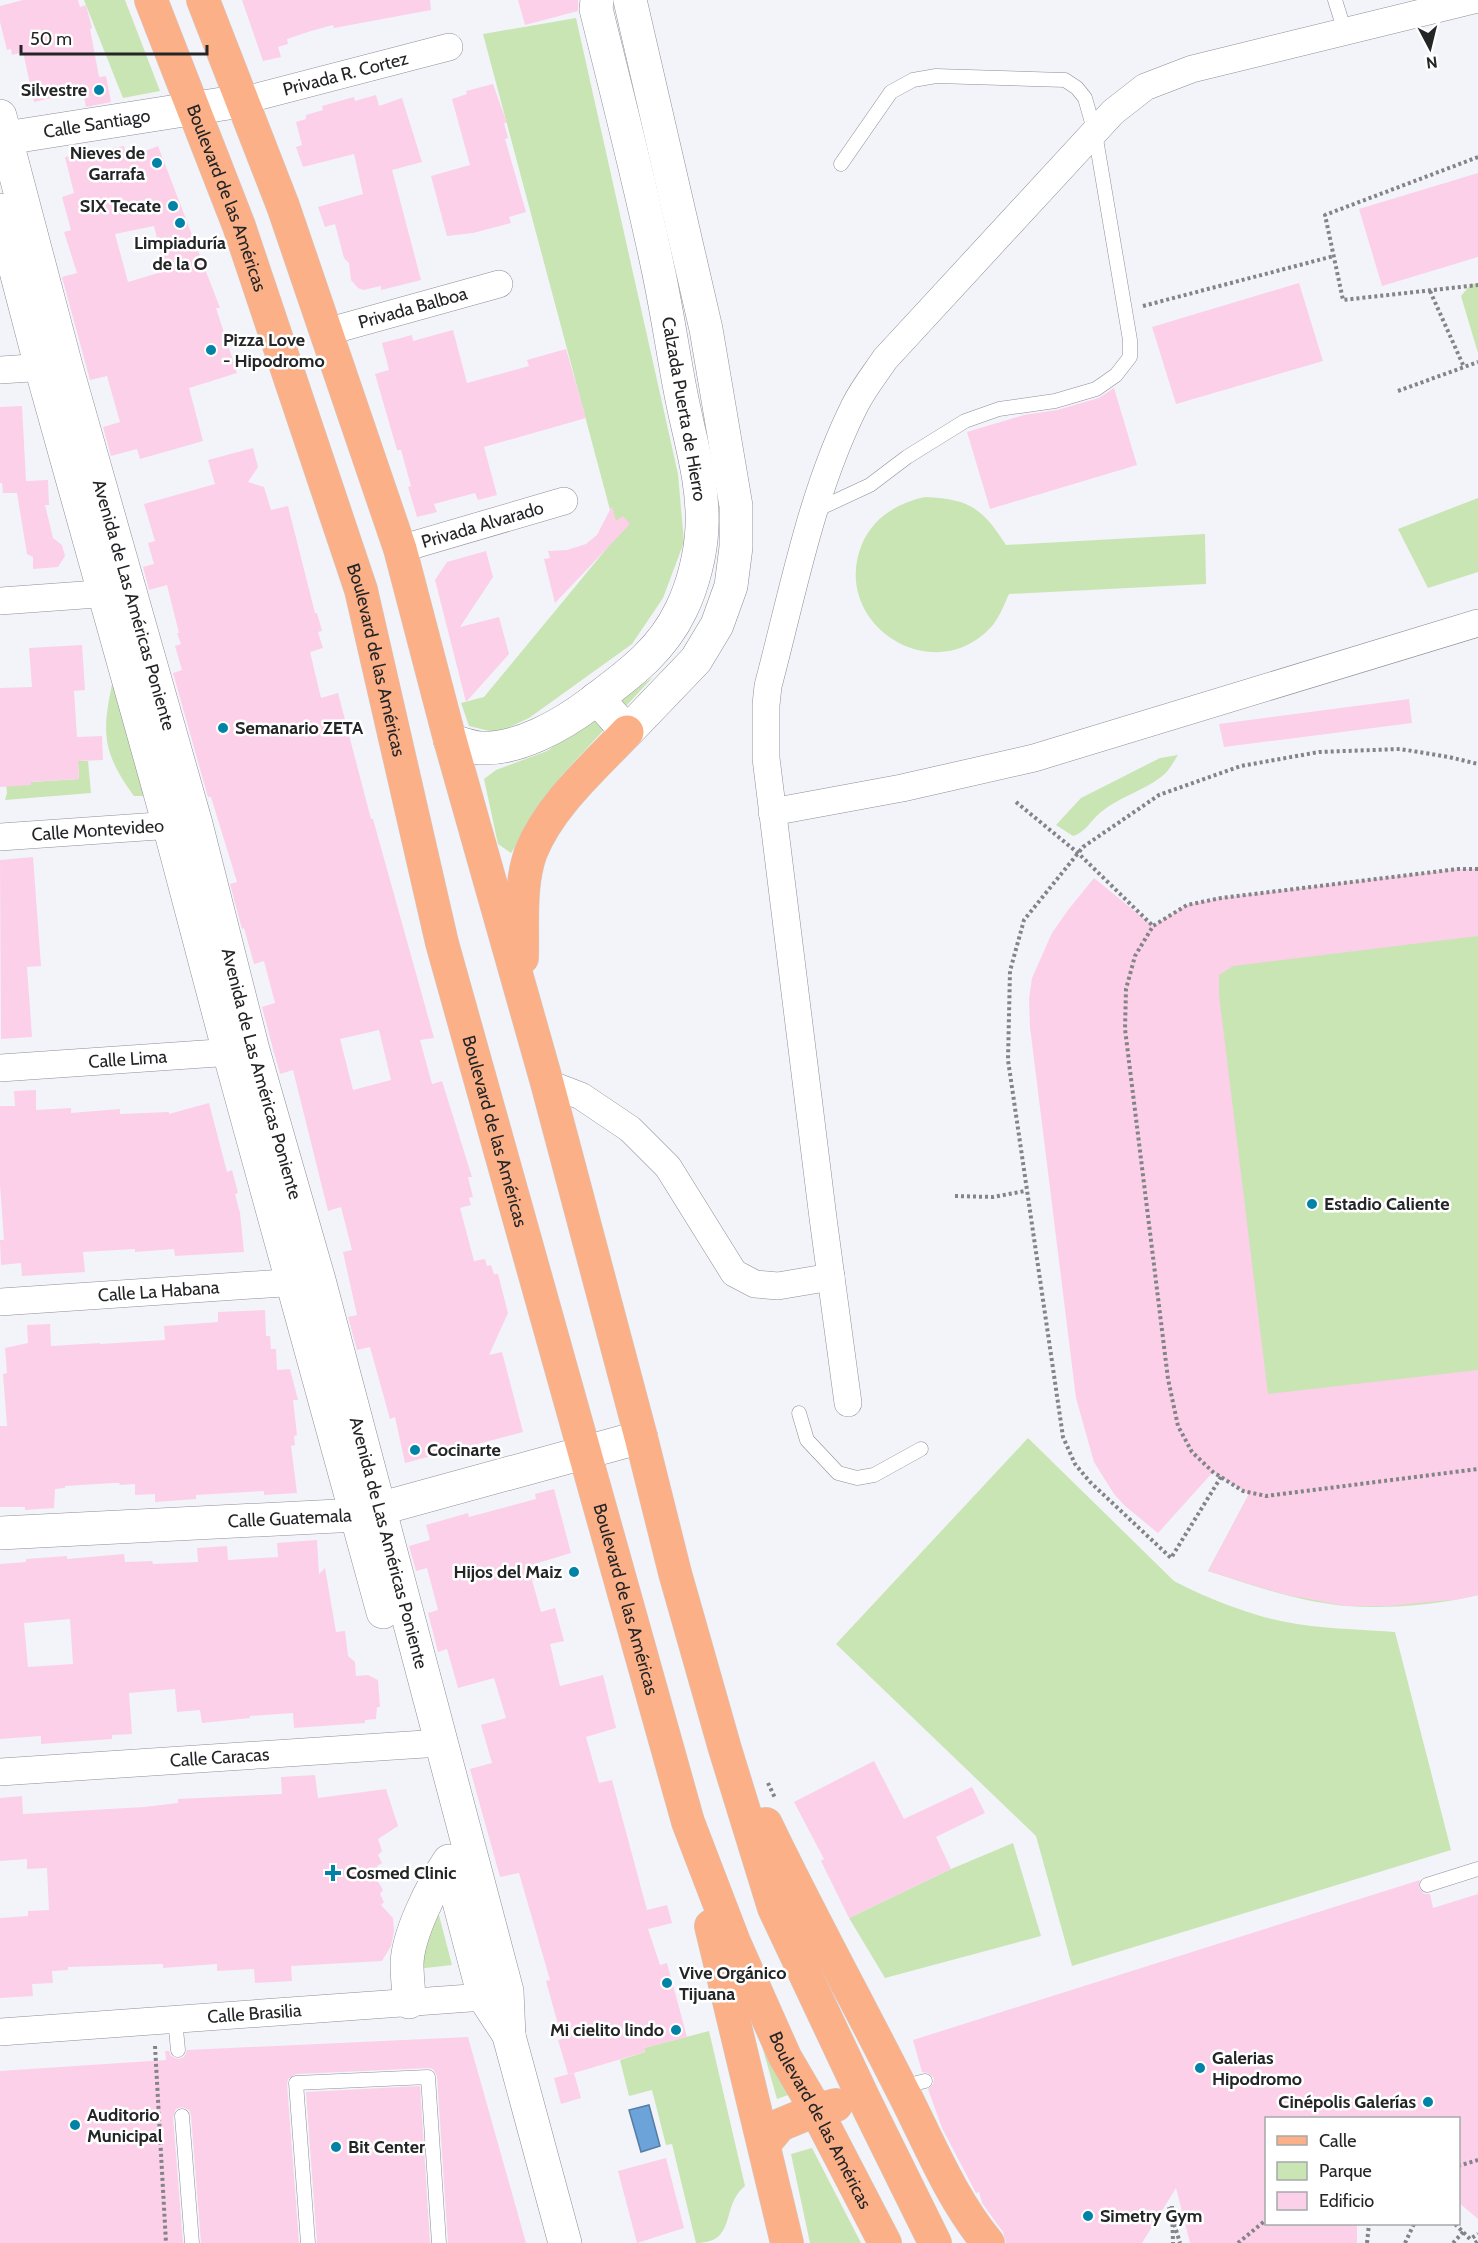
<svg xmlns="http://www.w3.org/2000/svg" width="1478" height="2243" viewBox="0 0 1478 2243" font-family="Cabin,sans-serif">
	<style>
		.green { fill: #c9e5b3 }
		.water { fill: #6ca3d8; stroke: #567da3; stroke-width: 1.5 }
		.building { fill: #fcd0e9; fill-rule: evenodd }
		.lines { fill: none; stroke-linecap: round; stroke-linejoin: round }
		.service-casing { stroke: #8e8f96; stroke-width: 15 }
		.minor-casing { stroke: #8e8f96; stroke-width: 28 }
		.tertiary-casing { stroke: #8e8f96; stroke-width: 34 }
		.primary-casing { stroke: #cfcfcf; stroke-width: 34 }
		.path { stroke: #828488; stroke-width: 4; stroke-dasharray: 3 3; stroke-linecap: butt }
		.service { stroke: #fff; stroke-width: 14 }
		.minor { stroke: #fff; stroke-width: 27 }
		.tertiary { stroke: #fff; stroke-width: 33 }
		.primary { stroke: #fcb088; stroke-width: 33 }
		.path-bridge { stroke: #828488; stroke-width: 4; stroke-dasharray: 3 3; stroke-linecap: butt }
		.poi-dot { fill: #0083a6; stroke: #fff; stroke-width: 2 }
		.labels { text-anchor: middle; stroke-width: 5; stroke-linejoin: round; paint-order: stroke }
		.street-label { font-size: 18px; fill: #242527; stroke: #fff }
		.poi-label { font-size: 18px; font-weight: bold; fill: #242527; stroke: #fff; text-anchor: start }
	</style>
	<rect width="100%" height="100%" fill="#f2f4fa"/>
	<g class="green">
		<path d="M84,0h41l35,91 -37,7z"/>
		<path d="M576,18l102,456 6,68 -21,56 -31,46 -103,74 -32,15 -28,-7 -8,-23 23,-6 133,-161 -134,-502z"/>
		<path d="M1471,284h7v69l-17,-57z"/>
		<path d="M925,497c45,2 57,11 81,48l199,-11 1,50 -197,10c-5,11 -9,22 -17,32 -58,65 -163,-2 -130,-82 12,-27 35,-41 63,-47z"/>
		<path d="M1478,498v74l-50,16 -30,-59z"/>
		<path d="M115,670l29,126h-10c-36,-49 -31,-69 -19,-126z"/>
		<path d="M653,677l-92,99 -50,77 -13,-9 -14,-65 12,-9 51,-19z"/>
		<path d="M1178,755c-5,8 -9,16 -17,22 -18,14 -42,20 -60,35 -10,8 -16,21 -28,24l-17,-11 25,-27 79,-40z"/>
		<path d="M78,761h10l3,32 -86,7 2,-7 -1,-10 25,2v-3l48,-3z"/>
		<path d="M1458,869h20v726c-42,10 -89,14 -132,11 -47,-4 -94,-21 -138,-35l41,-77 -36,-22 -21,-20 -39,-526 34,-21 34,-7z"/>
		<path d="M1028,1438l146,143c30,16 73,33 107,40 38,8 76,8 114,11l56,218 -379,116 -36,-130 -200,-192z"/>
		<path d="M1013,1843l28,93 -156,42 -36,-60 102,-49z"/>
		<path d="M435,1900l17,65 -35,4z"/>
		<path d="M709,2031l36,155c-25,20 -7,57 -49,57l-24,-99 -6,1 -14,-55 -23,6 -9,-36 25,-8 -1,-4z"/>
		<path d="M758,2032l33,62 -14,5z"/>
		<path d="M812,2148l49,95h-51l-19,-89z"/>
	</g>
	<path class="water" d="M649,2105l11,41 -19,6 -12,-42z"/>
	<g class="building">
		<path d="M23,0h55l2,7 6,-2 6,23 -2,1 9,48 7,-1 5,26 -25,5 -3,-16 -49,11 -11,-50 -11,3 -1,-6 -4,1 -7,-28v-16z"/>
		<path d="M242,0h188l1,10 -97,18 -1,-3 -22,6 -24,8 1,5 -10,3 3,10 -18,4z"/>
		<path d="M518,0h60v11l-53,14z"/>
		<path d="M493,84l14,39h-3l4,15 -3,1 21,73 -17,5 2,6 -38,10 -26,3 -16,-60 39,-11 -18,-66 15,-5 -1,-3z"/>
		<path d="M376,95l3,11 23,-8 20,64 -30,8 29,110 -40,10v-4l-18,4 -5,-2 -7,-8 -2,-17 -5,-5 -9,-34 -10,3 -7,-20 45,-13 -9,-40 -51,13 -7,-20 6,-2 -6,-23 10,-3v-4l17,-5 -1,-4 32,-9 1,4z"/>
		<path d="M124,146l3,12 31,-12 62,162h-4l21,65 -48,15 14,53 -63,18 -3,-10 -26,7 -8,-29 17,-5 -13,-46 -17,4 -28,-103 15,-4 -13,-41 7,-2 -9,-33 12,-4 -9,-36zM154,226l11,45 -37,11 -13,-48z"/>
		<path d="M1478,173v84l-96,29 -23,-77z"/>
		<path d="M1299,283l24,78 -147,43 -24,-77z"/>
		<path d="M453,330l14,53 62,-17 -2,-6 39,-11 20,69 -102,29 13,48 -19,5 -3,-7 -41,11 3,8 -20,5 -9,-30 3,-1 -10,-36h-4l-22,-76 14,-4 -7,-27 30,-8 1,6z"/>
		<path d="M1114,388l23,77 -147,44 -23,-77 57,-17 33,-5 42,-12z"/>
		<path d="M22,406l4,75 22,-1 1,25h-4l8,33 9,7 3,11 -7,11 -25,2v-12l-6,-3 -10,-61h-14l-1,-10h-2v-76z"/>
		<path d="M253,448l5,19 -10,15 16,5 7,23 17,-4 27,107h2l5,18 -4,1 5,16 -13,4 11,46 17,-5 33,126h2l61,219 -14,2 12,44 10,-3 30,96h-4l5,20 -4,1 2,7 -11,3 14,53 11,-2 2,7 4,-1 3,9h4l10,39 -19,42 13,-3 21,80 -118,31 -10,-46 -5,2 -20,-72 -13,3 -9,-33 9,-2 -14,-63 9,-2 -11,-43 -13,4 -35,-141 -13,4 -7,-25 -11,-42 13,-4 -11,-42 -10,3 -10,-36 -2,1 -12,-45 7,-2 -26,-85h-3l-35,-124 9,-3 -7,-24 6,-2 -4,-11h2l-12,-48 -18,5 -6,-23 11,-3 -6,-21 7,-2 -11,-37 71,-20 -7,-24zM379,1030l12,50 -38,10 -13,-51z"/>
		<path d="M612,506l4,15 7,-5 7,8 -75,79 -11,-44 6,-1 -2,-7 19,-1 19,-6 11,-9z"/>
		<path d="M486,551l7,26 -33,50 39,-10 10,37 -43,48 -31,-122 12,-18z"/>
		<path d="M82,645l3,45 -11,1 3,46 25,-1 1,24 -25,1 1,18 -48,3v3l-31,2v-99l32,-1 -3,-39z"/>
		<path d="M1409,699l3,24 -188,24 -5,-23z"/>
		<path d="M33,857l8,109 -14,1 5,70 -31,2 -1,-179z"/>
		<path d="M1458,869h20v67l-245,30 -14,9v20l49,399 210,-24v225l-17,4 -72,7h-44l-62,-12 -75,-23 41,-77 -36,-22 -55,61 -33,-27 -11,-12 -20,-32 -18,-64 -46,-371 -1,-28 3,-21 20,-45 16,-23 26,-32 59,48 34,-21 34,-7z"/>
		<path d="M36,1090v20l35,-2v5l49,-4v5l49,-2v2l40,-11 18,69 5,-2 6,23 -3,1 5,19 4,39 -69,4 -1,-7 -39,3v-3l-52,3 2,20 -63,4 -1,-13 -20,2 -1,-25h4l-4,-55v-79h15l-1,-15z"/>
		<path d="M265,1310l1,26h4l1,13h5l1,21 13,-1 8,31h-5l4,35 -3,1 1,9 -4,1 6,47 -33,2v-4l-68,4v4l-41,3v-8l-20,1v-11l-16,1 1,-2h-6l-49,3v2l-10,1 -1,19 -29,2v-3h-25v-81h7l-4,-52 4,-1 -2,-25 23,-5 -1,-18 23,-1 1,22 49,-3v1l65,-4 -1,-14 54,-4v-10z"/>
		<path d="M554,1489l17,64 -43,13 13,46 14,-4 9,33 -14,3 10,42 43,-11 13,53 -30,9 13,46 13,-3 35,130 20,-5 5,18 -24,6 12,36 7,-2 20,74 -43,11 1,4 -71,21 7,25 -20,6 -7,-26 19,-5 -5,1 -10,-34 4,-1 -16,-58 4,-1 -31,-107 -19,4 -30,-108 22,-6 -11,-38 25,-7 -12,-40 -36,10 -11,-39 -9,3 -10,-39 10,-3 -11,-42 -11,3 -7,-25 21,-6 -4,-15 42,-12 1,4 67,-18 -1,-5z"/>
		<path d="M317,1540l2,34 6,-6 11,64 9,-1 3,25 7,6 1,14 12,-1 10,5 2,27h-3l-1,12 -11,1v3l-71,5 -1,-15 -43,3v2l-48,5 -2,-13 -23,2 -2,-23 -46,4 3,41 -20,1v4l-71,5v-8l-41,3v-175l26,-2v-3l41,-3v3l57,-5 1,8 27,-1 1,3 45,-2 -1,-14 30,-2 1,14 50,-3 -1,-14zM70,1619l3,45 -45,3 -4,-44z"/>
		<path d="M874,1761l30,58 68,-32 13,26 -49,24 15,32 -102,49 -28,-57 3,-2 -30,-57z"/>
		<path d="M315,1775l3,23 68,-9 12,37 -20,13 4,12 -4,4 4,8 -5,3 6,11 -6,3 6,10 -3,4 4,8 -3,3 12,13 1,13 -3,15 -9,15 -91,5 1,15 -37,2 -1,-14 -37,2v-7l-54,4v-4l-95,3v3l-16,1 1,12 -21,1 1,12 -33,2v-80l28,-2v-5l21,-1 -2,-42 -20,1v-10l-27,2v-63l22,-2 1,18 121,-7 34,-4v-4l104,-5 -1,-17z"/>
		<path d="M1420,1880l-1,8 5,6h6l3,14 45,-14v325l-20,-17v-84h-192v105h91v20h-167l-14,-55 -34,55h-136l-3,-11 -21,-29 -3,-11 -3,1 -34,-65 -14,-39 5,-5 1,-6 -6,-5 -6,-1 -9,-32z"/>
		<path d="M468,2037l58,206h-78l-11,-167 -4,-7 -5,-1 -132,6 -8,5 -1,5 12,159h-98l-10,-128 -2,-5 -7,-3 -6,2 -3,8 10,126h-183v-172l166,-11 -1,-9h4l2,5 7,3 6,-2 3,-7z"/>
		<path d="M420,2086l10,157h-113l-11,-151z"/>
		<path d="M666,2158l18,70 -47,15 -19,-72z"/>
	</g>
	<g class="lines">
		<g class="service-casing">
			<g id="service">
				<path d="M1335,0l10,32"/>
				<path d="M814,511l56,-26 37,-28 58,-36 34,-12 56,-8 41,-12 20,-14 14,-18v-17l-35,-207 -10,-35 -8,-10 -12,-8 -129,-4 -23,4 -22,12 -50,72"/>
				<path d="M799,1413l8,27 31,33 19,5 17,-3 47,-26"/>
				<path d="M1427,1885l51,-16"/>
				<path d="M175,2019l3,31"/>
				<path d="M901,2087l24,-6"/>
				<path d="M182,2116l10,127"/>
				<path d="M308,2243l-12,-160 132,-6 11,166"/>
			</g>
		</g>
		<g class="minor-casing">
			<g id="minor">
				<path id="s1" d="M241,101l208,-54"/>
				<path id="s2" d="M326,332l173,-48"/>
				<path d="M0,370l62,-4"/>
				<path id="s3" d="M400,549l164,-48"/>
				<path d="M0,601l125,-9"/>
				<path d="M772,812l130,-24 132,-30 444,-135"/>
				<path id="s4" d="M0,837l187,-13"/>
				<path id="s5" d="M0,1068l247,-17"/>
				<path d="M547,1083l34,13 49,33 38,38 66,106 21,11 23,2 53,-9"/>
				<path id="s6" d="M0,1302l313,-21"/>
				<path d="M848,1403l-25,-185 -57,-460v-53l2,-19c25,-94 43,-193 87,-281 8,-16 20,-31 30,-46l228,-247 32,-25 47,-18 282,-69"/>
				<path id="s7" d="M0,1772l440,-29"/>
				<path id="s8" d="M0,2032l484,-35 20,-5"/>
			</g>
		</g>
		<g class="tertiary-casing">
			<g id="tertiary">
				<path id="s9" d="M0,116l66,250 130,458 57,226 66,230 188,711 2,45 56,207"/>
				<path id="s10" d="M0,139l241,-38"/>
				<path d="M0,210l41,157 128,458 60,227 154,560"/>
				<path d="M597,698l30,34 69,-72 21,-35 14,-39 5,-39v-41l-30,-177 -76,-329"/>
				<path d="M450,740c10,3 20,7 30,8 38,2 82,-23 111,-45 37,-28 70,-51 90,-93 12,-24 20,-57 21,-83 2,-47 -14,-93 -22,-138 -8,-42 -14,-84 -23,-125 -18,-85 -40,-170 -61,-255l1,-9"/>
				<path id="s11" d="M0,1533l357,-18 284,-78"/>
				<path d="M453,1879l31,118 25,38"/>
				<path d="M409,2002c0,-12 -2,-25 -2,-37 0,-30 26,-80 42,-104"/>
			</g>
		</g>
		<g class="primary-casing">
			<g id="primary">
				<path id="s12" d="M151,0l88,226 122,364 81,353 246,879 46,120 51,115 31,53 69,133"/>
				<path d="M203,0l80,206 117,343 50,191 97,343 94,354 34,136 50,176 49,159 89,189 72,146"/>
				<path d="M522,958c1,-34 -3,-74 9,-106 19,-47 62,-84 96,-120"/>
				<path d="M766,1824c42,88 89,173 133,260 28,53 50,112 89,159"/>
				<path d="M711,1926l76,317"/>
				<path d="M764,2144l16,-19 36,-15 20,-5"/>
			</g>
		</g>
		<g class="path">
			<path d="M1478,157l-153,58 18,85 135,-15"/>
			<path d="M1430,291l34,76"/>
			<path d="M1143,306l191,-50"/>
			<path d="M1398,391l80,-29"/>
			<path d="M1016,802l62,51 75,73"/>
			<path d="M1478,869h-20l-237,29 -34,7 -34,21 -18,30 -9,33 -1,40 43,350 10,47 14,26 21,20 30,19 23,5 212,-27"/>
			<path d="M955,1196l38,1 32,-6"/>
			<path d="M1221,1477l-50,81 -81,-76 -15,-18 -12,-27 -55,-377 2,-89 14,-51 59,-73 76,-52 82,-29 78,-14 81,-3 49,8 29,7"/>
			<path d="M768,1783l7,15"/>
			<path d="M155,2046l11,197"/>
			<path d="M1458,2166l20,-6"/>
			<path d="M1458,2174v11"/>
			<path d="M1169,2207l11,36"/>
			<path d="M1455,2224l15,15 8,-5"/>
			<path d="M1238,2243l28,-23"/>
			<path d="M1367,2243l2,-19"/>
			<path d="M1405,2243l9,-19"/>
			<path d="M1453,2243l11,-12"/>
			<path d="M1475,2243l3,-2"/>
		</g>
		<use href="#service" class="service"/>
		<use href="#minor" class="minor"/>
		<use href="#tertiary" class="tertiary"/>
		<use href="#primary" class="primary"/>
		<path class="path-bridge" d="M1172,2206l1,37"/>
	</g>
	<g class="poi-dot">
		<circle cx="99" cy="90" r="6"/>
		<circle cx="157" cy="163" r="6"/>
		<circle cx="173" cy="206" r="6"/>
		<circle cx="180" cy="223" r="6"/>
		<circle cx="211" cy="350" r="6"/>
		<circle cx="223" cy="728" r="6"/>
		<circle cx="1312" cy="1204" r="6"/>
		<circle cx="415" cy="1450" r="6"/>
		<circle cx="574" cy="1572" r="6"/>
		<path d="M330 1864h6v6h6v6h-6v6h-6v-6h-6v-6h6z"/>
		<circle cx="667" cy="1983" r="6"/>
		<circle cx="676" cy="2030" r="6"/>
		<circle cx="1200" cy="2068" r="6"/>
		<circle cx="1428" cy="2102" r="6"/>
		<circle cx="75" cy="2125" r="6"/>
		<circle cx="336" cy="2147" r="6"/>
		<circle cx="1088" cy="2216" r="6"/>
	</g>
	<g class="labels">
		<g class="street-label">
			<text dy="6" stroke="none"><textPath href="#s1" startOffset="108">Privada R. Cortez</textPath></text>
			<text dy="6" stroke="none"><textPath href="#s10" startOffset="98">Calle Santiago</textPath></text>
			<text dy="6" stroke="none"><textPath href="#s12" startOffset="212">Boulevard de las Américas</textPath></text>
			<text dy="6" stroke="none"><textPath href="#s2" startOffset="90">Privada Balboa</textPath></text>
			<text transform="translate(684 409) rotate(80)" y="6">Calzada Puerta de Hierro</text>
			<text dy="6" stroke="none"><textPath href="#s3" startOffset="86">Privada Alvarado</textPath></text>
			<text dy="6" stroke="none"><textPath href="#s9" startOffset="507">Avenida de Las Américas Poniente</textPath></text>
			<text dy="6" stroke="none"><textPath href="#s12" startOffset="698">Boulevard de las Américas</textPath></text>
			<text dy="6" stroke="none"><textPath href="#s4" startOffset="98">Calle Montevideo</textPath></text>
			<text dy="6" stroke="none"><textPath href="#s5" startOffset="128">Calle Lima</textPath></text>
			<text dy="6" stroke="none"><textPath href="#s9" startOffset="993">Avenida de Las Américas Poniente</textPath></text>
			<text dy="6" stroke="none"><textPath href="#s12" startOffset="1184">Boulevard de las Américas</textPath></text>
			<text dy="6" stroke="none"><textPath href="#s6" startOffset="159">Calle La Habana</textPath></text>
			<text dy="6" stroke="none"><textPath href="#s11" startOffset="290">Calle Guatemala</textPath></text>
			<text dy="6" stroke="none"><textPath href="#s9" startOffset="1479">Avenida de Las Américas Poniente</textPath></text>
			<text dy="6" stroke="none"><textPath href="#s12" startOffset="1670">Boulevard de las Américas</textPath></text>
			<text dy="6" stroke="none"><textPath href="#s7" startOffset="220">Calle Caracas</textPath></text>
			<text dy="6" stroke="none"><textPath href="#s8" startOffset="255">Calle Brasilia</textPath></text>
			<text dy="6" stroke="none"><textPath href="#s12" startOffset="2228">Boulevard de las Américas</textPath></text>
		</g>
		<g class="poi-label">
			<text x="87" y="96" text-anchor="end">Silvestre</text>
			<text x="145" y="159" text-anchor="end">Nieves de<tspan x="145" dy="21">Garrafa</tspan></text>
			<text x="161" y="212" text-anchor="end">SIX Tecate</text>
			<text x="180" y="249" text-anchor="middle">Limpiaduría<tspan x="180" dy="21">de la O</tspan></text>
			<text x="223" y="346">Pizza Love<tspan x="223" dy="21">- Hipodromo</tspan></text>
			<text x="235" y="734">Semanario ZETA</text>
			<text x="1324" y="1210">Estadio Caliente</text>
			<text x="427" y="1456">Cocinarte</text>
			<text x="562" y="1578" text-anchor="end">Hijos del Maiz</text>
			<text x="346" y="1879">Cosmed Clinic</text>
			<text x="679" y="1979">Vive Orgánico<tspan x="679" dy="21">Tijuana</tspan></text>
			<text x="664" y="2036" text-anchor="end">Mi cielito lindo</text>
			<text x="1212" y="2064">Galerias<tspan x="1212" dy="21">Hipodromo</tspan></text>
			<text x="1416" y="2108" text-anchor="end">Cinépolis Galerías</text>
			<text x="87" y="2121">Auditorio<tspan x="87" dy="21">Municipal</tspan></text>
			<text x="348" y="2153">Bit Center</text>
			<text x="1100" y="2222">Simetry Gym</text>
		</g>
	</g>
	<rect x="1265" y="2117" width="195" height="108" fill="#ffffff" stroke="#a7a8a9" stroke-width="1.5"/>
	<rect x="1277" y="2136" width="30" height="9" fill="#fcb088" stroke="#a7a8a9" stroke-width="1.5"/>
	<text x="1319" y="2147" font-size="18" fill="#242527">Calle</text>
	<rect x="1277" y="2162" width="30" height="18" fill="#c9e5b3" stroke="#a7a8a9" stroke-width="1.5"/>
	<text x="1319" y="2177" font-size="18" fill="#242527">Parque</text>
	<rect x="1277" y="2192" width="30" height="18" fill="#fcd0e9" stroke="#a7a8a9" stroke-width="1.5"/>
	<text x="1319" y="2207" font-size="18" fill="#242527">Edificio</text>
	<g transform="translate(1430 48) rotate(173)" stroke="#ffffff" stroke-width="4.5" paint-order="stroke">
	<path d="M0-4.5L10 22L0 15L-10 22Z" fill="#242527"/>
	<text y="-9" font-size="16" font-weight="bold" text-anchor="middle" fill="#242527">N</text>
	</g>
	<path d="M21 45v9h186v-9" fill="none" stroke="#242527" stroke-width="3"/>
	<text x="30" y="45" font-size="18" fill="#242527" stroke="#ffffff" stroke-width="4.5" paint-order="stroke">50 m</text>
</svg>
